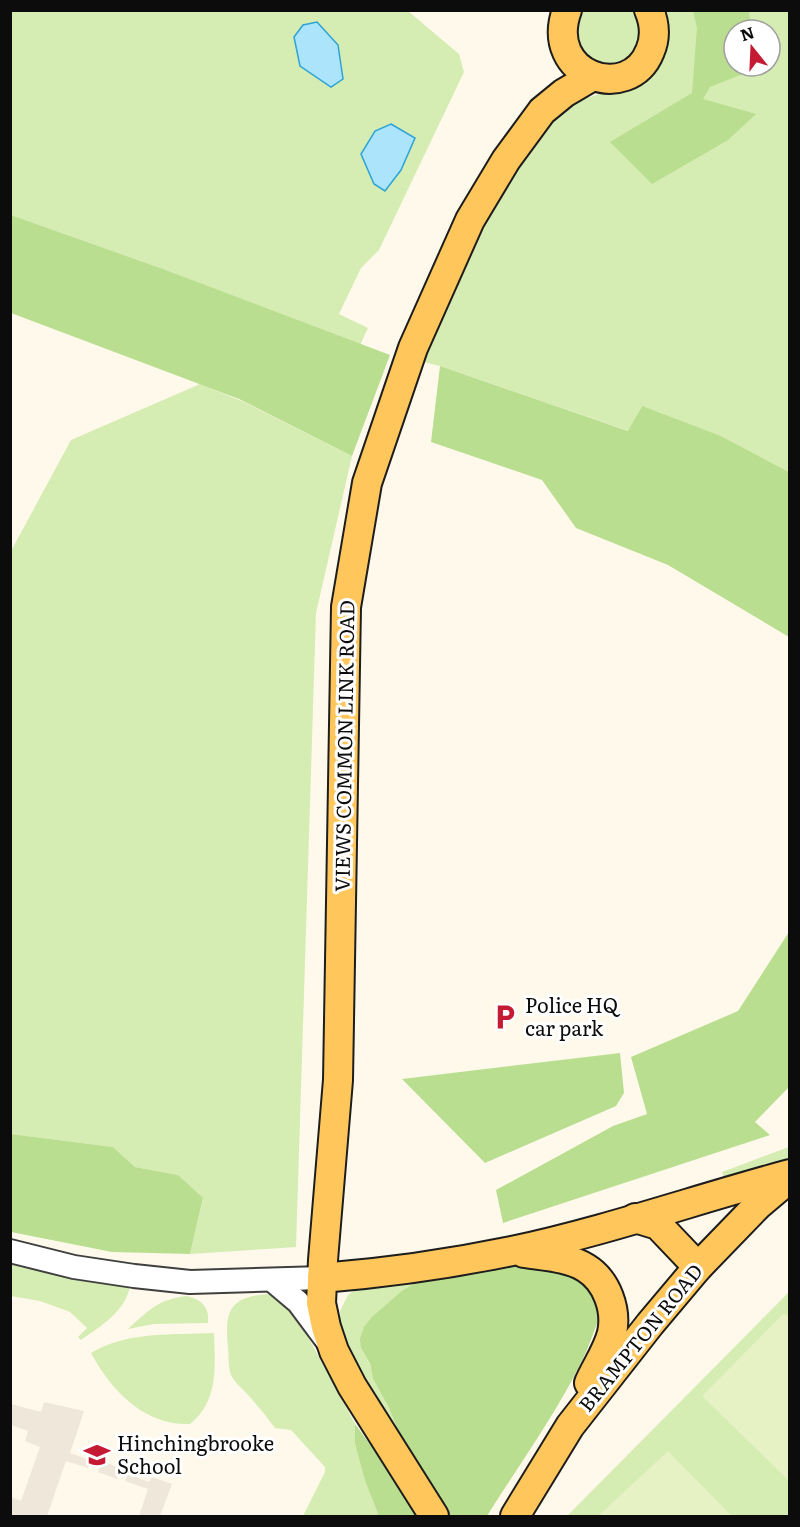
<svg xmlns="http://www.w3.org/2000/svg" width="800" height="1527" viewBox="0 0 800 1527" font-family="Literata,serif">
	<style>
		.green { fill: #d5ecb2; fill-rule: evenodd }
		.forest { fill: #bade90 }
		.pitch { fill: #e7f2c4 }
		.plaza { fill: #efe7da }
		.water { fill: #abe4fb; stroke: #2da3d7; stroke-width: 1.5 }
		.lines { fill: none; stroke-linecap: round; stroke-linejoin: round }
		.minor-casing { stroke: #3f3f3f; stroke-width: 26 }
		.major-casing { stroke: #1d1d1d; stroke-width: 32 }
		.minor { stroke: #fff; stroke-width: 22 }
		.major { stroke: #ffc75b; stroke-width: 28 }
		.labels { text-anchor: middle; stroke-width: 6; stroke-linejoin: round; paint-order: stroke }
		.street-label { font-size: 20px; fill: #0c0c0c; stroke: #fff }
		.poi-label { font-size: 20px; fill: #0c0c0c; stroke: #fff; text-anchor: start }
	</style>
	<rect width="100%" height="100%" fill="#fff9eb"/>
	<g class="green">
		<path d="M10,11h398l51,43 5,18 -85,178 -18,18 -22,46 29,14 -8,17 -194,-75 -155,-55z"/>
		<path d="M577,11h61l3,3v36l-31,20 -32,-15 -6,-35z"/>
		<path d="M663,11h126v461l-68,-36 -80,-29 -12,24 -189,-65 -25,-6 65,-138 77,-108 24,-14 30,-10zM734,30h36v36h-36z"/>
		<path d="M200,384l44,18 108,54 -36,157 -20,634 -106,7 13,-55 -25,-24 -43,-8 -22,-20 -102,-13v-583l60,-111z"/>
		<path d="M789,1147v14l-64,21 -3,-10z"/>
		<path d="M10,1261l120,25c-5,26 -29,40 -49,54l-3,-3 9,-9 -17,-16 -30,-11 -29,-5z"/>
		<path d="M422,1279l-19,11 -10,10 -32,48 9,17 3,14 16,29 16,40 -45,-59 -19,-56 -1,-22 8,-16 11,-8z"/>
		<path d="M789,1292v224h-222z"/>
		<path d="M270,1294l19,13 12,17 54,100v20l10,37 13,33 -5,2h-70l22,-44v-5l-34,-37 -16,-2c-8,-11 -17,-22 -26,-32 -5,-6 -15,-14 -18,-21 -3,-7 -2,-20 -3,-28 -4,-38 3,-51 42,-53z"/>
		<path d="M186,1296c15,3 24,11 22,27l-54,1 -26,5c21,-19 29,-29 58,-33z"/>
		<path d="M214,1333c1,34 5,68 -24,91 -46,2 -79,-34 -99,-71 35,-22 83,-18 123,-20z"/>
	</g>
	<g class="forest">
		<path d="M693,11h56l2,19h-17v36h11l-2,8 -33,13 -7,12 53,15 -28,26 -76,44 -42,-42 82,-49 5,-65z"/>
		<path d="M11,215l155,55 224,85 -38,101 -113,-57 -228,-86z"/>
		<path d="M440,366l188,65 14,-25 79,30 68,36v165l-121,-72 -92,-37 -34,-48 -111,-38z"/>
		<path d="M789,932v155l-34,35 15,13 -267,88 -7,-33 117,-64 34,-12 -16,-57 107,-46z"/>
		<path d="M620,1053l4,40 -8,13 -131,57 -83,-84z"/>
		<path d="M11,1134l102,13 22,20 43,8 25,23 -13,56 -78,-2 -101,-20z"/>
		<path d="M539,1264l30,8 23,17 10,23c-7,15 -12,32 -19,47 -27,55 -64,106 -96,157h-45l-37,-68 -16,-40 -16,-29 -3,-15 -9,-16 -1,-9 4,-12 8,-10 31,-27 19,-11 92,-14z"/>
		<path d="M355,1424l67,92h-49l5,-2 -13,-33 -10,-37z"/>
	</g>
	<g class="pitch">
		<path d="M784,1313l6,6 -1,162 -87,-85z"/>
		<path d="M668,1451l64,65h-134z"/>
	</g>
	<g class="plaza">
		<path d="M44,1402l40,9 -14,42 20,7 -2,8 -22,-7 -19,55h-36v-19l10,4 19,-54 -15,-6 3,-10 -17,-6v-21l30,8z"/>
		<path d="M101,1461l20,7 -4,11 -19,-7z"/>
		<path d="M128,1474l21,8 3,-5 20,7 -12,32h-21l9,-27 -23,-8z"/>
	</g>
	<g class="water">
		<path d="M317,22l21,23 5,34 -12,8 -31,-21 -6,-29 9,-12z"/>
		<path d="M391,124l24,14 -14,32 -16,21 -11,-7 -13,-30 14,-23z"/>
	</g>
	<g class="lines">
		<g class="minor-casing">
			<g id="minor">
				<path d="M10,1251l64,16 60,9 56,6 132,-4"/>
				<path d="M272,1280l26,22 29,39"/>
			</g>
		</g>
		<g class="major-casing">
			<g id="major">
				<path d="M567,10c-24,66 62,94 83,41 6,-14 5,-27 -1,-41"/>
				<path d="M635,1218l23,7 40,42"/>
				<path d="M524,1253c19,3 45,4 62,15 21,13 31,42 26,65 -4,17 -16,34 -23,50"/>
				<path d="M322,1278c63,-5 127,-14 190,-27 94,-20 185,-52 278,-77"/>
				<path d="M434,1516l-82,-130 -18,-35 -8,-24 -5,-24 2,-43 15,-180 8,-473 21,-124 46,-135 57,-128 36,-60 36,-49 22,-18 29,-17"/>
				<path d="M515,1516l55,-90 80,-102 48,-57 60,-62 32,-27"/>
			</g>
		</g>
		<use href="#minor" class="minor"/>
		<use href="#major" class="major"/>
	</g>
	<defs>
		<g id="parking-bare" transform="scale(2.07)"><path d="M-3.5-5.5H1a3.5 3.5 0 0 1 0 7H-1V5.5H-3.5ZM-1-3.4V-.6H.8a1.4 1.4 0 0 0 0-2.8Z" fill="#c51a33" stroke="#fff" stroke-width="2.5" paint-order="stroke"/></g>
		<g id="school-bare" transform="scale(2.07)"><path d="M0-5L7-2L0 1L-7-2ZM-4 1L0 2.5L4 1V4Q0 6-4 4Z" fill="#c51a33" stroke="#fff" stroke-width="2.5" paint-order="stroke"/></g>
	</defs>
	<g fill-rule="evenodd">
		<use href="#parking-bare" x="505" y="1017"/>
		<use href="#school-bare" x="97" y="1455"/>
	</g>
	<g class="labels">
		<g class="street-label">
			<text transform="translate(345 746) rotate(-89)" y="7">VIEWS COMMON LINK ROAD</text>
			<text transform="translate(641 1338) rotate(-51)" y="7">BRAMPTON ROAD</text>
		</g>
		<g class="poi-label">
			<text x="525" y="1013">Police HQ<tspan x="525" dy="23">car park</tspan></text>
			<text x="117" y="1451">Hinchingbrooke<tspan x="117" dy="23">School</tspan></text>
		</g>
	</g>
	<rect width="800" height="1527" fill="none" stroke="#0c0c0c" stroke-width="24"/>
	<g transform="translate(752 48) rotate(342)"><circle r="28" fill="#ffffff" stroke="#9e9e9e" stroke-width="1.5"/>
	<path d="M0-4.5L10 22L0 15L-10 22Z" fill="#c51a33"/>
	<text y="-9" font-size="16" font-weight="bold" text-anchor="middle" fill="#0c0c0c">N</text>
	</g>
</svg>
